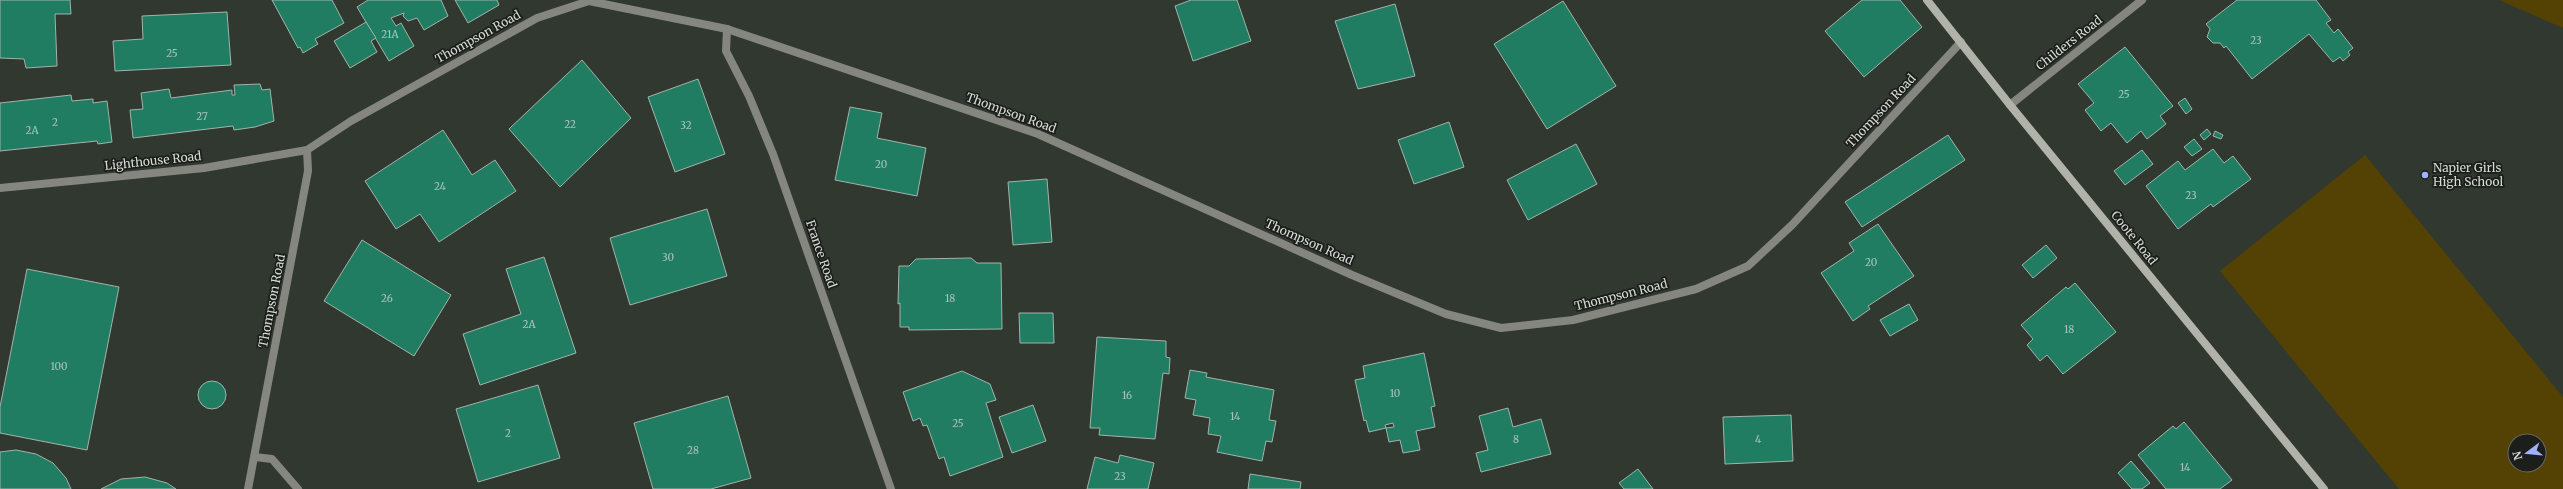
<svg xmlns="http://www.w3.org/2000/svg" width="2563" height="489" viewBox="0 0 2563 489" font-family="Merriweather,serif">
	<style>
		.green { fill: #544205; fill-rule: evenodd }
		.building { fill: #217d62; stroke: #a3b3ac }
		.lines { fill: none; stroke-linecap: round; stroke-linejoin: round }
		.street { stroke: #858680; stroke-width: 8 }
		.secondary { stroke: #b1b3aa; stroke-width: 8 }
		.poi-dot { fill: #a1b2fd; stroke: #1b1e1a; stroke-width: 1.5 }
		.labels { text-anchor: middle; stroke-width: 3.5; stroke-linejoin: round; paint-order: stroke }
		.number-label { font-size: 10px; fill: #a9c4b8 }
		.street-label { font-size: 12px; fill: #d6dbd5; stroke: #1b1e1a }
		.poi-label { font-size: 12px; fill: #d6dbd5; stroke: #1b1e1a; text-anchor: start }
	</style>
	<rect width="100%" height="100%" fill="#30382f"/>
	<g class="green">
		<path d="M2499,0h64v28z"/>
		<path d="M2365,155l198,242v92h-164l-179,-218zM2515,441h24v24h-24z"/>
	</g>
	<g class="building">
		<path d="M0,0h70l1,14h-16l2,52 -31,2 -2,-9 -24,-1z"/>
		<path d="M272,0h60l12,23 -29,16 3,5 -15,9 -3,-6 -2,1z"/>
		<path d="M368,0h73l7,16 -24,14 -7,-12 -9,3 -5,-5 1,-3 -13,5 5,8 5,-3 13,23 -25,15 -32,-54z"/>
		<path d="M455,0h42l2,5 -31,18z"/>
		<path d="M1191,0h46l14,41 -58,20 -18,-55z"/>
		<path d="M1862,0h38l22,27 -58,50 -39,-46z"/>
		<path d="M2237,0h79l15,20 -5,3 8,10 4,-4 15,19 -5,4 2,3 -7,6 -3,-4 -7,5 -24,-28 -57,45 -26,-33 -2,2 -4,-5h-7l-6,-6 3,-8 -4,-5z"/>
		<path d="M1563,1l53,85 -69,43 -53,-85z"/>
		<path d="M1395,4l20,72 -57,13 -23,-68z"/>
		<path d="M227,12l4,53 -116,6 -2,-30 30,-2 -1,-23z"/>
		<path d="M366,22l10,16 -5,3 6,11 -27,16 -16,-27z"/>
		<path d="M2125,47l48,59 -13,10 6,8 -19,15 -6,-8 -14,12 -16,-20 -10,8 -16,-21 9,-7 -16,-19z"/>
		<path d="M582,60l49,58 -71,69 -51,-58z"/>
		<path d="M698,79l27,75 -50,18 -27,-75z"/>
		<path d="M260,84l2,6 8,-1 4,32 -19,6 -21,3 -1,-4 -100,12 -3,-28 13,-1 -2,-16 28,-4 2,9 61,-8v5h3l-1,-10z"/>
		<path d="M71,95l1,6 21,-2v4l14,-2 5,41 -14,2 -1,-3 -97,10v-48z"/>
		<path d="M2185,98l7,11 -6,5 -8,-11z"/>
		<path d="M850,107l32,6 -5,25 49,10 -9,48 -82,-16z"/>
		<path d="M1449,122l15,45 -50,17 -16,-44z"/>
		<path d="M2207,129l4,5 -7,6 -4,-5z"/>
		<path d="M443,130l29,45 23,-15 21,31 -77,51 -19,-28 -24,15 -31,-48z"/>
		<path d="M2215,131l8,4 -2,4 -8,-3z"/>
		<path d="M1948,135l17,25 -103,67 -17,-25z"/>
		<path d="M2194,139l8,10 -10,7 -8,-9z"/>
		<path d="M1576,144l21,40 -69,36 -21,-40z"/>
		<path d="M2213,149l11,14 9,-7 18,23 -38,28 -2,-3 -33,25 -32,-43 32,-25 7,9z"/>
		<path d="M2142,150l11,14 -28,21 -11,-14z"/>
		<path d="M1047,179l5,63 -39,3 -5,-63z"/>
		<path d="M707,209l20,67 -97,29 -20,-67z"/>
		<path d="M1878,224l36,52 -46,30 2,3 -17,12 -32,-48 33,-22 -5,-8z"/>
		<path d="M362,240l89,55 -37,61 -90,-55z"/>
		<path d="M2046,245l11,13 -24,20 -11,-13z"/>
		<path d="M544,257l32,96 -96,32 -17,-51 58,-20 -15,-45z"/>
		<path d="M971,258l6,5h24l1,66 -93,1v-3h-9v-24l-2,1 1,-38h10l7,-7z"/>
		<path d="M27,269l92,18 -32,163 -87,-17v-26z"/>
		<path d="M2075,283l41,49 -53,42 -16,-19 -7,6 -13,-16 6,-6 -12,-14 45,-38 2,2z"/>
		<path d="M1909,304l9,16 -28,16 -10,-16z"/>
		<path d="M1019,313h34l1,30h-34z"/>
		<path d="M1097,337l69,4v16l4,1 -1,16 -6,-1 -8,66 -56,-4 1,-7h-10z"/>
		<path d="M1424,353l11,53 -4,1 4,20 -19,4 4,19 -17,3 -3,-13 -11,2 -3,-14 8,-1 -1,-4 -8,2 1,3 -17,4 -3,-12 -2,1 -9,-41 10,-2 -2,-12z"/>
		<path d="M1190,370l17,3 -1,4 68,13 -5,30 7,1 -4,21 -6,-1 -4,20 -45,-9 4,-16 -13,-2 2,-16 -17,-3 3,-15 -11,-2z"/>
		<path d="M962,371l28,13 6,16 -10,3 17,54 -53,19 -6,-19 -5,2 -12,-34 -4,1 -3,-8 -7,3 -10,-29z"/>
		<circle cx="212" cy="395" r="14"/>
		<path d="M538,385l22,73 -82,24 -22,-73z"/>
		<path d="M728,396l23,82 -40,11h-58l-19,-66z"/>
		<path d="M1033,405l13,36 -34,12 -13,-36z"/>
		<path d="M1508,408l5,19 28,-8 10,35 -70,18 -5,-19 12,-3 -9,-34z"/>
		<path d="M1791,415l2,46 -68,3 -2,-47z"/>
		<path d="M2184,422l48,58 -12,9h-54l-28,-34 35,-29 3,3z"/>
		<path d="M16,450l20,4 17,9 13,15 5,11h-71v-37z"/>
		<path d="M1120,455l34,8 -6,26h-61l8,-32 23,6z"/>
		<path d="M2131,461l19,22 -8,6h-10l-14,-16z"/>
		<path d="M1638,469l15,20h-29l-5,-6z"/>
		<path d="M1250,474l51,8 -1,7h-52z"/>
		<path d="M145,477l22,6 9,6h-75l20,-10z"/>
	</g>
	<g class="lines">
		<g class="street">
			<path d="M727,29l-1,22 23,45 24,58 118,335"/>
			<path d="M2010,105l132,-105"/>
			<path d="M0,188l204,-20 103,-18"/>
			<path d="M255,457l17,2 26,30"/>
			<path d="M248,489l60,-318 -1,-21 44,-29 186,-103 52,-17 138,28 311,105 314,141 94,39 55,14 72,-8 123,-31 52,-23 44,-41 169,-183"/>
		</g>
		<path class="secondary" d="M1927,0l83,105 314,384"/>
	</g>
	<circle class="poi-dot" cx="2425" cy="175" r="4"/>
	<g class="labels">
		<g class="number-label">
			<text x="390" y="38">21A</text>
			<text x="2256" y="44">23</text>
			<text x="172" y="57">25</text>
			<text x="2124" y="98">25</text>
			<text x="202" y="120">27</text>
			<text x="55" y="126">2</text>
			<text x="570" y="128">22</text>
			<text x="686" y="129">32</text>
			<text x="32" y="134">2A</text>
			<text x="881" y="168">20</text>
			<text x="440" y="190">24</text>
			<text x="2191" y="199">23</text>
			<text x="668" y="261">30</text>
			<text x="1871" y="266">20</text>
			<text x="387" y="302">26</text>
			<text x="950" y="302">18</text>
			<text x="529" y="328">2A</text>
			<text x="2069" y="333">18</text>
			<text x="59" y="370">100</text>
			<text x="1395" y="397">10</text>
			<text x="1127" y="399">16</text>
			<text x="1235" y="420">14</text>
			<text x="958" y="427">25</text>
			<text x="508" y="437">2</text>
			<text x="1516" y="443">8</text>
			<text x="1758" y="443">4</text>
			<text x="693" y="454">28</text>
			<text x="2185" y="471">14</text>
			<text x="1120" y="480">23</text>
		</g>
		<g class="street-label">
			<text transform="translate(478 37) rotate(-29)" y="4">Thompson Road</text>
			<text transform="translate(2069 43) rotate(-38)" y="4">Childers Road</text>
			<text transform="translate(1881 111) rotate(-47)" y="4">Thompson Road</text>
			<text transform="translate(1011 113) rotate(20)" y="4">Thompson Road</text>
			<text transform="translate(153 161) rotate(-6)" y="4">Lighthouse Road</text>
			<text transform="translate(2134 238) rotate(51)" y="4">Coote Road</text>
			<text transform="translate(1309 242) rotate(24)" y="4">Thompson Road</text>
			<text transform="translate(821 254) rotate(71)" y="4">France Road</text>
			<text transform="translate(1621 295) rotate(-14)" y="4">Thompson Road</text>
			<text transform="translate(272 301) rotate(-79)" y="4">Thompson Road</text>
		</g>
		<g class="poi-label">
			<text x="2433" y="172">Napier Girls<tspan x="2433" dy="14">High School</tspan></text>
		</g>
	</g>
	<g transform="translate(2527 453) rotate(254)"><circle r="19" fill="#1b1e1a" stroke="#666a65"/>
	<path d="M0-3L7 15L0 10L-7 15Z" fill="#a1b2fd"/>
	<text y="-6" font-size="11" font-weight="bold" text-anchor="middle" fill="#d6dbd5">N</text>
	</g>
</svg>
